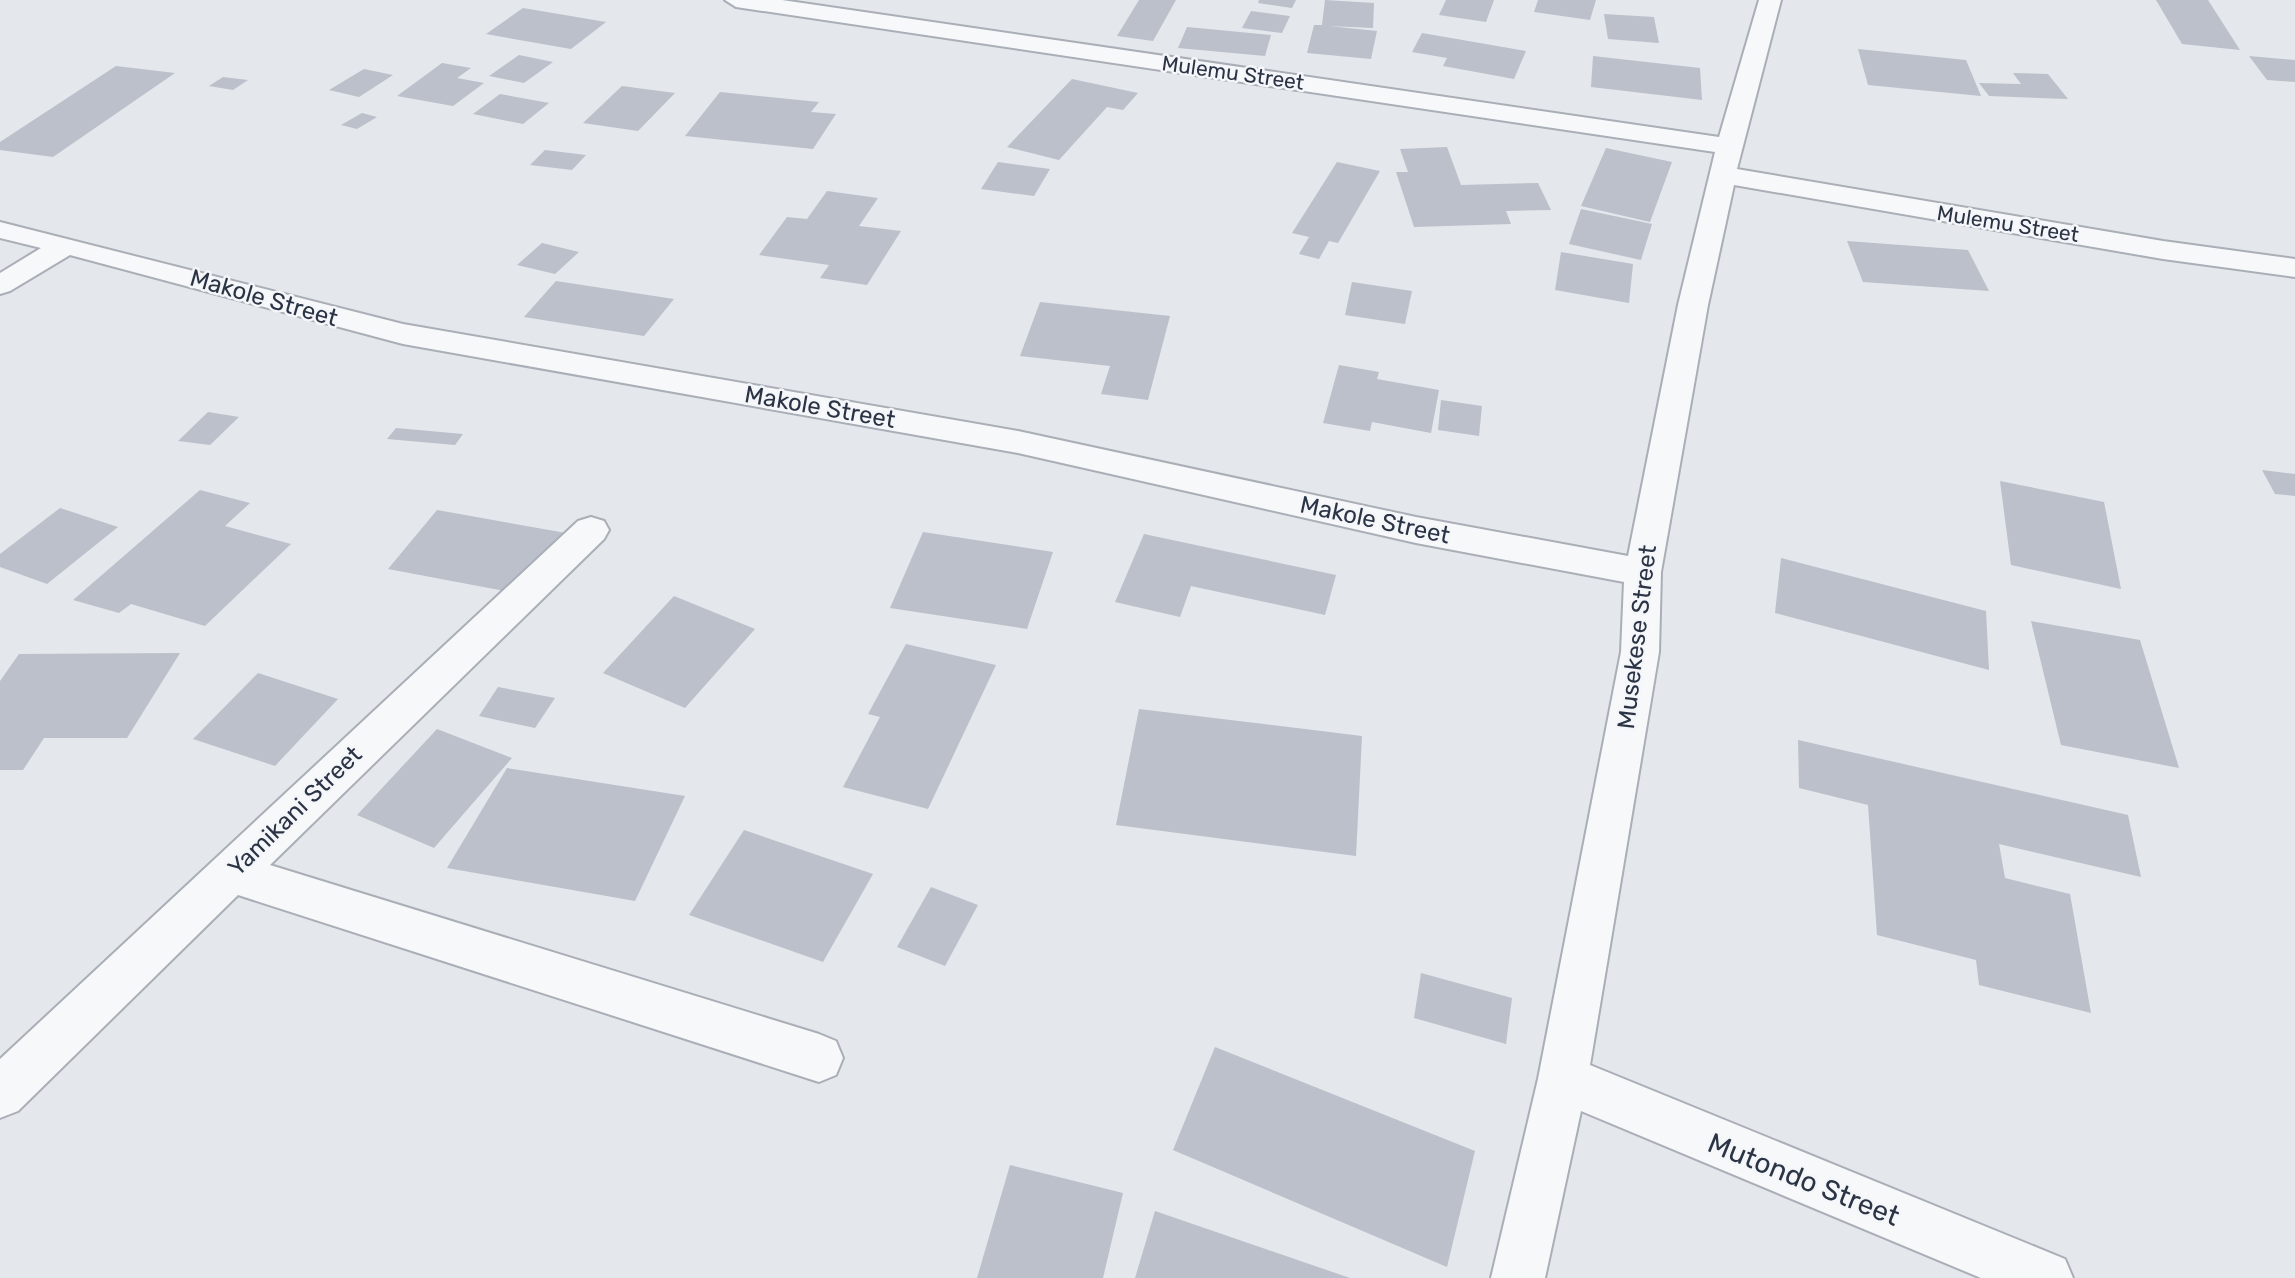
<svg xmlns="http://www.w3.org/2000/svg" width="2295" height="1278" viewBox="0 0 2295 1278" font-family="Rubik,sans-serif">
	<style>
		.building { fill: #bbc0ca }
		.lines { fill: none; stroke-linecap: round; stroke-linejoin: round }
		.street-casing { stroke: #a9aeb7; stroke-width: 4 }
		.street { fill: #f7f8fa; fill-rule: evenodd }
		.labels { text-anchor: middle; stroke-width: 5; stroke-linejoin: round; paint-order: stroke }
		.far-street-label { font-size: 21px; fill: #2b3445; stroke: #f4f6f9 }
		.street-label { font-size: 24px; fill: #2b3445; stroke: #f4f6f9 }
		.near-street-label { font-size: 28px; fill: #2b3445; stroke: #f4f6f9 }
	</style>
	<rect width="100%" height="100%" fill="#e4e7ec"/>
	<g class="building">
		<path d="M1139,0h37l-23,41 -36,-5z"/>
		<path d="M1259,0h37l-4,8 -34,-5z"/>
		<path d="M1325,0l49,3 -1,25 -44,-2 48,5 -6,28 -64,-6 7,-28h8z"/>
		<path d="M1446,0h48l-8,22 -47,-7z"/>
		<path d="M1538,0h58l-6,20 -56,-8z"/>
		<path d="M2156,0h52l32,50 -58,-6z"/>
		<path d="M523,8l83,14 -35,27 -85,-15z"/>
		<path d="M1251,11l39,5 -8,17 -40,-5z"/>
		<path d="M1604,14l50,3 5,26 -51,-4z"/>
		<path d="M1187,27l84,8 -6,21 -87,-8z"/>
		<path d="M1422,33l104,18 -12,28 -71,-13 4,-8 -35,-6z"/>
		<path d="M1858,49l108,11 15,36 -113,-11z"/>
		<path d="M519,55l34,7 -29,21 -35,-7z"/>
		<path d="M1593,56l107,12 2,32 -111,-13z"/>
		<path d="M2249,56l46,4v22l-28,-2z"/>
		<path d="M442,63l29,5 -14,10 27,5 -31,23 -56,-10z"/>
		<path d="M116,66l59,7 -122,84 -53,-7v-8z"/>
		<path d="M364,69l29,6 -34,22 -30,-7z"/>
		<path d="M2013,73l35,1 20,25 -79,-3 -10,-13 42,1z"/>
		<path d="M223,77l25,3 -15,10 -24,-4z"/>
		<path d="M1072,79l66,14 -15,17 -16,-3 -48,53 -52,-13z"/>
		<path d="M622,86l53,7 -37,38 -55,-8z"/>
		<path d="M720,92l99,10 -8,10 25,2 -23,35 -128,-13z"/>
		<path d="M500,94l49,9 -26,21 -50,-10z"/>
		<path d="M362,113l15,4 -20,12 -16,-4z"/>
		<path d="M1447,147l14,38 77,-2 13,27 -45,1 5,13 -97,3 -18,-55h12l-8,-23z"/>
		<path d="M1606,148l66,14 -22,60 -69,-16z"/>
		<path d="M545,150l41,5 -14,15 -42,-5z"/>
		<path d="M998,162l52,7 -16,27 -53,-7z"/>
		<path d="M1337,162l43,9 -42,72 -9,-2 -10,18 -20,-5 10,-17 -17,-4z"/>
		<path d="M827,191l51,7 -19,28 42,5 -34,54 -47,-7 9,-13 -70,-10 28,-38 20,2z"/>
		<path d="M1581,209l71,15 -11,36 -72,-16z"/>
		<path d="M1847,241l121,9 21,41 -126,-9z"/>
		<path d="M542,243l37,9 -24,22 -38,-9z"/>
		<path d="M1561,252l72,12 -4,39 -74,-13z"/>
		<path d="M556,281l118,18 -30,37 -120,-19z"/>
		<path d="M1352,282l60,9 -7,33 -60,-9z"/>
		<path d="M1040,302l130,14 -22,84 -47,-6 9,-28 -90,-10z"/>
		<path d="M1339,365l40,7 -2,7 62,11 -8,43 -59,-11 -2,9 -47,-8z"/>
		<path d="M1441,400l41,6 -3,30 -41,-6z"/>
		<path d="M208,412l31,5 -29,28 -32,-4z"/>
		<path d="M396,428l67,6 -8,11 -68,-6z"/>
		<path d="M2262,470l33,4v22l-20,-2z"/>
		<path d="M2000,481l104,21 17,87 -110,-24z"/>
		<path d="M200,490l50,13 -25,23 66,18 -86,82 -74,-22 -12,9 -46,-13z"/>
		<path d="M60,508l58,19 -71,57 -47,-17v-13z"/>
		<path d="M437,510l129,23 -45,61 -133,-25z"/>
		<path d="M923,532l130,20 -26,77 -137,-21z"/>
		<path d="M1144,534l192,41 -11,40 -134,-29 -11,31 -65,-15z"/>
		<path d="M1781,558l205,53 3,59 -214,-57z"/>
		<path d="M674,596l81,33 -70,79 -82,-35z"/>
		<path d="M2031,621l109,19 39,128 -118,-23z"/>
		<path d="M906,644l90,21 -68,144 -85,-22 37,-70 -12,-3z"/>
		<path d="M180,653l-53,85h-83l-21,32h-23v-89l19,-27z"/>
		<path d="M258,673l80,26 -63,67 -82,-27z"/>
		<path d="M498,687l57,11 -20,30 -56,-12z"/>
		<path d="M1139,709l223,27 -6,120 -240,-31z"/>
		<path d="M437,729l75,29 -78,90 -77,-33z"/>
		<path d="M1798,740l330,75 13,62 -142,-33 6,34 65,16 21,119 -112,-28 -3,-25 -99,-25 -9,-130 -69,-17z"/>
		<path d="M507,768l178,28 -50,105 -188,-33z"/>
		<path d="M744,830l129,44 -50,88 -134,-47z"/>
		<path d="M931,887l47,18 -33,61 -48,-19z"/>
		<path d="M1421,973l91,25 -6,46 -92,-26z"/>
		<path d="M1215,1047l260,104 -28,116 -274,-117z"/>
		<path d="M1010,1165l113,28 -20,85h-126z"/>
		<path d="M1155,1211l195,67h-215z"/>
	</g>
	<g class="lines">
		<g class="street-casing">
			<g id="street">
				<path d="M725,0h57l937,137 40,-137h22l-44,169 426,72 132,18v18l-132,-18 -429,-74 -26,120 -47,267 -2,80 -69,413 475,194 8,19h-92l-400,-167 -36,167h-54l47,-199 83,-427 3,-70 -208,-39 -398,-90 -615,-109 -333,-89 -60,36 -10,3v-21l41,-25 -41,-10v-16l403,102 615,107 398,86 212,39 50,-251 37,-153 -979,-145z"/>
				<path d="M591,517l13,4 5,9 -5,9 -334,326 549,169 17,7 7,17 -7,17 -17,7 -581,-187 -220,216 -18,7v-59l578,-538z"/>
			</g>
		</g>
		<use href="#street" class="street"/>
	</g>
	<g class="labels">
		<g class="far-street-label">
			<text transform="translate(1233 73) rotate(8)" y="7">Mulemu Street</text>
			<text transform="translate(2008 224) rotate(9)" y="7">Mulemu Street</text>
		</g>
		<g class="street-label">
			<text transform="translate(264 298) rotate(16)" y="8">Makole Street</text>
			<text transform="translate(820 407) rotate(10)" y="8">Makole Street</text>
			<text transform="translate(1375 520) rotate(12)" y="8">Makole Street</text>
			<text transform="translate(1637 637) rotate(-83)" y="8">Musekese Street</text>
			<text transform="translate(295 811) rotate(-44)" y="8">Yamikani Street</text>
		</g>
		<g class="near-street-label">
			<text transform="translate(1804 1179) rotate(22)" y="10">Mutondo Street</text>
		</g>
	</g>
</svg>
